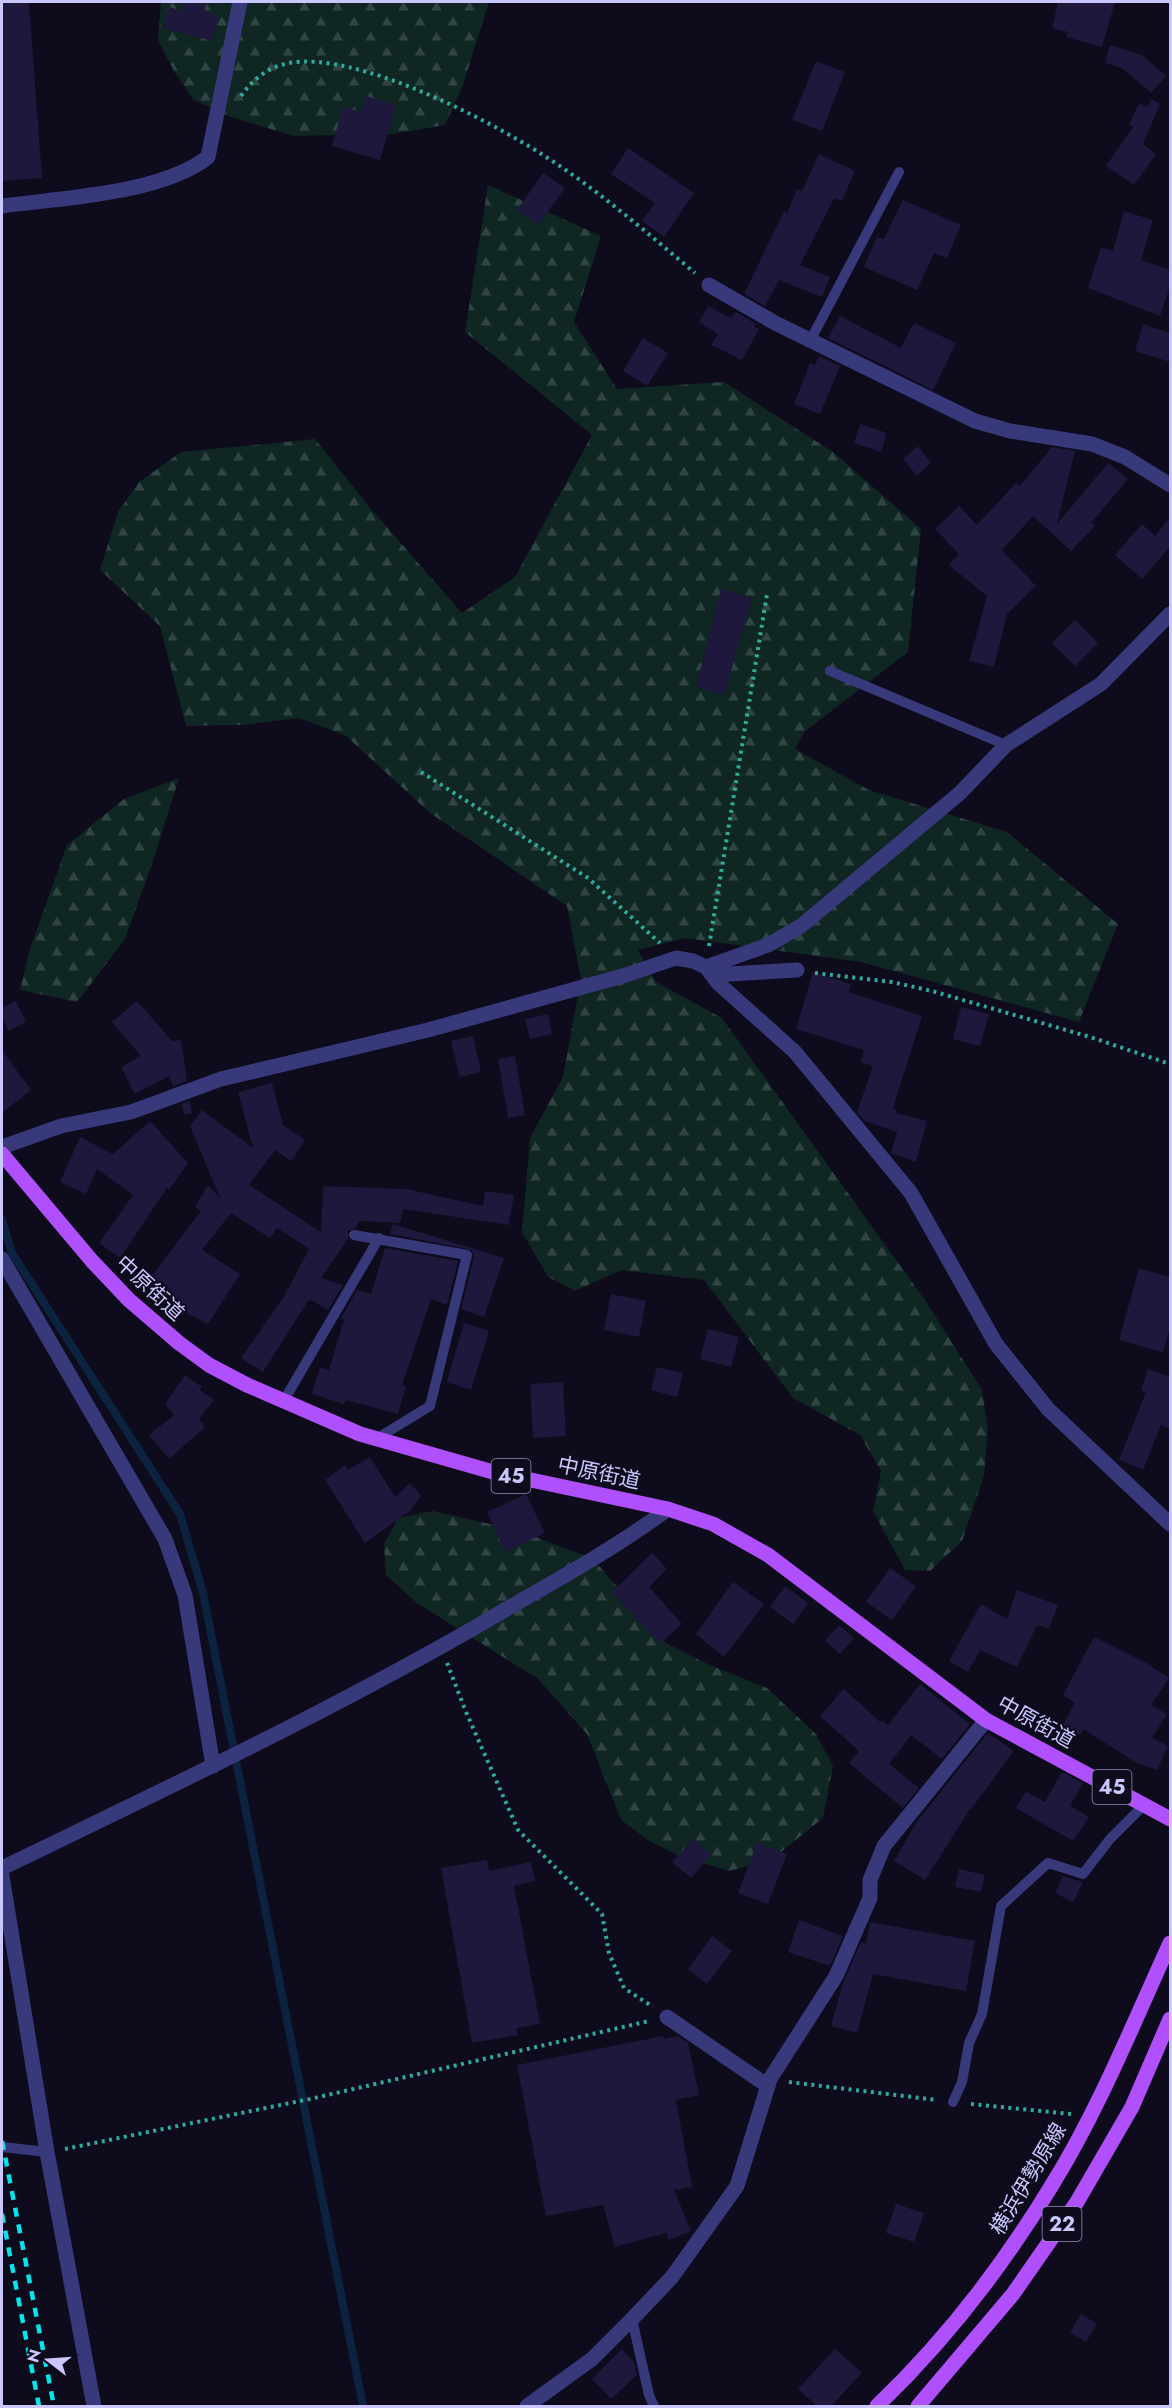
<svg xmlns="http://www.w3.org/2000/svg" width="1172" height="2408" viewBox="0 0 1172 2408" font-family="Jost,'Noto Sans JP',sans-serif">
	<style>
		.forest { fill: url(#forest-firs) }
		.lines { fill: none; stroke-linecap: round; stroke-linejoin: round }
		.stream { stroke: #0c233f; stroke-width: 8 }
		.building { fill: #1d183c }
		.path { stroke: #2eab9b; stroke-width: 4; stroke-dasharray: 3 4.5; stroke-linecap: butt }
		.service { stroke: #37397a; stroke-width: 10 }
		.minor { stroke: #37397a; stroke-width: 15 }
		.primary { stroke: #b050fc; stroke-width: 15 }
		.rail { stroke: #04e5ed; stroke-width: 4.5; stroke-dasharray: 9 8; stroke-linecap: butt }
		.labels { text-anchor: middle; stroke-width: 4.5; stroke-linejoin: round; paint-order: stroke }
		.shield { fill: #0d0b1c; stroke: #918fba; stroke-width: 1.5 }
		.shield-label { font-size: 20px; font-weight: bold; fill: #cac7fe }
		.street-label { font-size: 21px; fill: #cac7fe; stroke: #0d0b1c }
	</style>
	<defs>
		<pattern id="forest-firs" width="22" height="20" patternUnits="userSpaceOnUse" patternTransform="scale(1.5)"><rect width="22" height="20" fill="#0f2623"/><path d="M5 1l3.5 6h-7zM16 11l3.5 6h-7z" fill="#314444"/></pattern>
	</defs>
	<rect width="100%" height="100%" fill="#0d0b1c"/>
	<g class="forest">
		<path d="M161,2h328l-26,83 -18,40 -51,9 -100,2 -63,-19 -37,-17 -19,-27 -17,-33z"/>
		<path d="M488,185l113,51 -27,86 43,67 107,-7 109,70 88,77 -13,123 -104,80 -9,17 74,41 138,42 111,92 -39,98 -218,-60 -176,-24 -47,12 18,32 66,36 205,285 55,87 6,40 -4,46 -22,65 -32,30 -25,-1 -32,-59 8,-40 -21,-36 -67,-37 -89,-118 -83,-10 -46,21 -27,-14 -26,-45 8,-94 33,-61 18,-98 -14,-73 -137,-93 -84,-77 -47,-18 -57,7 -56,1 -26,-100 -60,-56 18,-58 21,-30 42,-30 134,-13 56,70 91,104 53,-36 77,-142 -127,-103z"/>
		<path d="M179,778l-27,86 -27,75 -48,63 -57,-12 10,-41 37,-104 57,-46z"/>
		<path d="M433,1511l87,20 73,28 73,84 39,20 62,25 49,46 17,32 -10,52 -52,42 -42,11 -50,-15 -31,-16 -27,-20 -34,-86 -49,-55 -121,-76 -31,-28 -2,-31 14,-26z"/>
	</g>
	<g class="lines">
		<path class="stream" d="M2,1220l10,33 168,261 23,79 160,813"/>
	</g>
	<g class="building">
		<path d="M2,2h27l13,176 -40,3z"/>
		<path d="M185,2h22l-3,9 15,5 -7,25 -49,-13 6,-21 14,4z"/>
		<path d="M1058,2h57l-13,45 -36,-10 2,-5 -16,-4z"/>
		<path d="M1110,45l32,10 24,21 -15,17 -29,-25 -17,-5z"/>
		<path d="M816,61l29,11 -23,59 -30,-11z"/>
		<path d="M366,96l30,9 -16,55 -48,-14 11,-39 18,5z"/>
		<path d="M1152,99l8,5 -17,40 13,10 -22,31 -28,-19 27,-39 -4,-2 10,-22 8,4z"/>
		<path d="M628,148l66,45 -30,44 -22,-16 13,-18 -44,-29z"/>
		<path d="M819,154l36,17 -13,30 -8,-3 -34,67 30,12 -8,20 -43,-17 -14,26 -21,-12 40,-83 3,2 10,-24 5,2z"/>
		<path d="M543,173l22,15 -27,37 -21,-15z"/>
		<path d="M903,200l58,25 -14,33 -13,-5 -17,37 -53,-23 13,-30 7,2z"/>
		<path d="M1124,211l29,9 -12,40 29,10v16l-10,30 -72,-28 13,-41 12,4z"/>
		<path d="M708,306l23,12 5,-6 20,12 -2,3 5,2 -17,31 -31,-15 7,-11 -19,-12z"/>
		<path d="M840,316l61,32 13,-25 42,20 -23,47 -105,-52z"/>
		<path d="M1143,324l27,9v29l-35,-11z"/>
		<path d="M643,338l25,15 -21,33 -24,-15z"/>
		<path d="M819,356l21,10 -20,48 -26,-10 16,-41 5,2z"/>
		<path d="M860,424l27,9 -6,19 -27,-9z"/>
		<path d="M918,446l13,17 -14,13 -14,-17z"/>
		<path d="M1052,447l23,4 -18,73 51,-61 20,16 -37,44 4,3 -24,25 -38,-35 -31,34 34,36 -29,28 -13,53 -25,-6 18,-65 -38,-31 10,-11 -24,-25 24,-23 18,19 39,-42 4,3z"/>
		<path d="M1170,517v30l-28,32 -27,-24 27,-31 13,12z"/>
		<path d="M721,589l31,9 -28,97 -28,-8z"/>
		<path d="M1075,620l23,23 -23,23 -23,-23z"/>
		<path d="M813,972l38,12 -2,8 73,24 -29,92 4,2 -1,3 31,8 -11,41 -25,-9 6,-21 -32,-11 -8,-9 16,-46 -12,-4 3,-12 -68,-21z"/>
		<path d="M16,1001l10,21 -18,9 -6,-15v-8z"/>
		<path d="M137,1001l35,40 9,-1 6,41 -14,5 -4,-10 -34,18 -14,-27 20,-11 -29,-34z"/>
		<path d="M961,1007l28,7 -9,32 -27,-7z"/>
		<path d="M548,1014l4,20 -22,5 -5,-20z"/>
		<path d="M473,1036l8,36 -21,5 -9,-36z"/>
		<path d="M2,1050l29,40 -29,23z"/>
		<path d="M515,1056l10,59 -17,3 -10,-59z"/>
		<path d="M272,1083l11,42 22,15 -14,21 -16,-11 -26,35 72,47 2,-46 83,3 77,17 2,-15 29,4 -5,30 -106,-16 -3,14 -40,-2 -5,7 -7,3v8l-27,39 22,7 -15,25 -17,-10 -3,1 -45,71 -22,-14 42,-60 26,-49 -32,-21 -7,10 -39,-25 -29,37 38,24 -32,50 -35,-18 2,-2 -30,-19 56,-74 -6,-4 13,-22 12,13 -30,-72 12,-16 51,38 -15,-56z"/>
		<path d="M190,1101l2,12 -7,2 -4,-11z"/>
		<path d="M150,1121l38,42 -19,27 -2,-2 -47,70 -21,-15 34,-48 -36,-26 -11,25 -26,-12 20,-45 33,17z"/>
		<path d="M393,1224l111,34 -20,59 -23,-8 13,-52 -2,-7 -82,-16z"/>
		<path d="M385,1248l73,13 -11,44 -16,-6 -29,86 4,1 -8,28 -52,-14 -2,4 -32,-10 8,-27 9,3 15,-50 -3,-2 16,-28 14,4z"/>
		<path d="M1139,1268l31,9v50l-7,25 -44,-12z"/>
		<path d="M611,1294l35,7 -7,36 -35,-7z"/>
		<path d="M464,1323l25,8 -18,59 -24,-8z"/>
		<path d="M708,1329l31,8 -8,30 -31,-8z"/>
		<path d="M657,1367l26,6 -6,24 -26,-7z"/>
		<path d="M1148,1369l22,8v52l-9,-4 -18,45 -24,-10 27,-68 -5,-1z"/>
		<path d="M185,1375l17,12 -2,3 14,10 -15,19 6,8 -36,32 -20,-24 25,-20 -9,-11z"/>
		<path d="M563,1382l3,54 -33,2 -3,-54z"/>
		<path d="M370,1457l25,40 15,-14 11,12 -10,15 -46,33 -40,-63 20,-15 3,5z"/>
		<path d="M526,1494l19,39 -40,19 -18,-40z"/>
		<path d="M652,1553l15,16 -18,18 33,37 -22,20 -48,-52z"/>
		<path d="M890,1568l26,18 -24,34 -26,-18z"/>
		<path d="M733,1582l31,22 -40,53 -28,-23z"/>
		<path d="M785,1586l23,17 -15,21 -23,-17z"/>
		<path d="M1017,1590l41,15 -9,24 -12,-4 -20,42 -37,-17 -12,22 -19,-11 32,-57 26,15z"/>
		<path d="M839,1625l15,13 -14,16 -15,-13z"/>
		<path d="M1094,1637l52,26 23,15 -18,27 16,9 -15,24 16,8 -11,24 -20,-7 -54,-34 -3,6 -19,-7 14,-25 -12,-8z"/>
		<path d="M920,1684l50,40 -28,35 -31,-24 -22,29 30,24 -16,20 -54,-45 10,-12 -39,-35 24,-27 36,33 2,-2 6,5z"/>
		<path d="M988,1733l26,18 -45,61 1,-3 -45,71 -31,-19 24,-41z"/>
		<path d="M1062,1772l21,11 -13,23 19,11 -16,24 -57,-33 10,-17 19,11z"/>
		<path d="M693,1839l18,16 -20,23 -19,-16z"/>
		<path d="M757,1843l30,11 -19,50 -30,-11z"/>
		<path d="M487,1860l2,11 42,-9 4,19 -21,5 26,138 -24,4 2,7 -46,8 -31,-175z"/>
		<path d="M959,1869l26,6 -4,17 -26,-5z"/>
		<path d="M1063,1876l20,6 -10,20 -18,-9z"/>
		<path d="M799,1920l44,16 -13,30 -42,-14z"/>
		<path d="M870,1922l105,19 -9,50 -93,-17 -16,59 -26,-7 12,-43 18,-41 5,2z"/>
		<path d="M712,1936l20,15 -25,33 -19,-15z"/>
		<path d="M663,2036l1,3 14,-3 10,7 11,52 -23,5 16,87 -18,3 17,41 -22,9 -3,-7 -51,14 -12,-42 -57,11 -29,-151z"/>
		<path d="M896,2204l28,9 -10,29 -28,-9z"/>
		<path d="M1081,2314l16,10 -11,18 -16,-10z"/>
		<path d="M622,2349l12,13 3,13 -26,24 -19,-20z"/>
		<path d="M835,2349l27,24 -31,33h-14l-19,-17z"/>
	</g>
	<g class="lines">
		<g class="path">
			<path d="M241,96c12,-17 27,-29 48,-33 67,-12 198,56 254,92 54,34 103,77 152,118"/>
			<path d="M421,772l167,106 72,65"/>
			<path d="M709,946l58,-352"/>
			<path d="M815,973l77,9 40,9 158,46 80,27"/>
			<path d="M447,1663l19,49 52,118 84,84 7,39 15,35 29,19"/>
			<path d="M789,2082l148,18"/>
			<path d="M971,2104l100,10"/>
			<path d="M65,2149l245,-50 339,-78"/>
		</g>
		<g class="service">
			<path d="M810,341l89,-169"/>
			<path d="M830,671l176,74"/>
			<path d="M354,1235l113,20 -37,151 -54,33"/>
			<path d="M283,1402l96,-164"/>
			<path d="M953,2102l9,-20 7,-39 13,-29 19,-108 47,-43 35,11 27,-35 34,-34"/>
			<path d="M2,2147l45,5"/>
			<path d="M632,2319l17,76 5,11"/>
		</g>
		<g class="minor">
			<path d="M2,206c59,-8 159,-12 206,-49l32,-155"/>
			<path d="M709,285l66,38 200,98 35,10 82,13 33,13 45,28"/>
			<path d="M706,967l12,16 77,69 116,141 85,151 52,65 122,115"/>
			<path d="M706,967l23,7 68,-4"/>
			<path d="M2,1147l59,-21 70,-14 90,-33 207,-49 198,-55 50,-17 17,3 13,6 62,-22 33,-19 159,-133 46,-48 95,-61 69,-70"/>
			<path d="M2,1259l163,280 20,56 28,171"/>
			<path d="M2,1868c171,-83 344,-164 508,-261 54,-31 108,-61 158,-98"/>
			<path d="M2,1876l45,276 47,254"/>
			<path d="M667,2017l101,69"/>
			<path d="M527,2406l65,-47 40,-40 40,-42 65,-91 33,-107 66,-103 34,-78v-18l14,-34 102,-126"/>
		</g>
		<g class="primary">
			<path d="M2,1154l90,107 37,39 50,43 30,22 38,20 113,49 133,38 175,37 45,15 55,31 218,165 184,99"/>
			<path d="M877,2406c68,-65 126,-140 175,-221 47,-76 81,-161 118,-242"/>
			<path d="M918,2406l95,-112 64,-92 55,-95 38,-88"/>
		</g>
		<g class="rail">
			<path d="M2,2141l52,265"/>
			<path d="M2,2214l37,192"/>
		</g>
	</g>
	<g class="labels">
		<g class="shield">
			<rect x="491.5" y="1459" width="39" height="34" rx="4.5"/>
			<rect x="1092.5" y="1770" width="39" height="34" rx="4.5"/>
			<rect x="1042.5" y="2207" width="39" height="34" rx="4.5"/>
		</g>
		<g class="shield-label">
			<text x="511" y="1483">45</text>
			<text x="1112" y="1794">45</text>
			<text x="1062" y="2231">22</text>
		</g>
		<g class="street-label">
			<text transform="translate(150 1288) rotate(43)" y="7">中原街道</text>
			<text transform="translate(599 1473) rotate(12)" y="7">中原街道</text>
			<text transform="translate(1036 1722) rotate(29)" y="7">中原街道</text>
			<text transform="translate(1028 2179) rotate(-59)" y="7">横浜伊勢原線</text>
		</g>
	</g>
	<rect width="1172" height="2408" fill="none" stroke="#cac7fe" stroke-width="6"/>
	<g transform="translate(48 2360) rotate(287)" stroke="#0d0b1c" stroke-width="4.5" paint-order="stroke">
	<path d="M0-4.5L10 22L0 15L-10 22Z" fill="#cac7fe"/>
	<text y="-9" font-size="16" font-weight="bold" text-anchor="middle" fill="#cac7fe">N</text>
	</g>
</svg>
